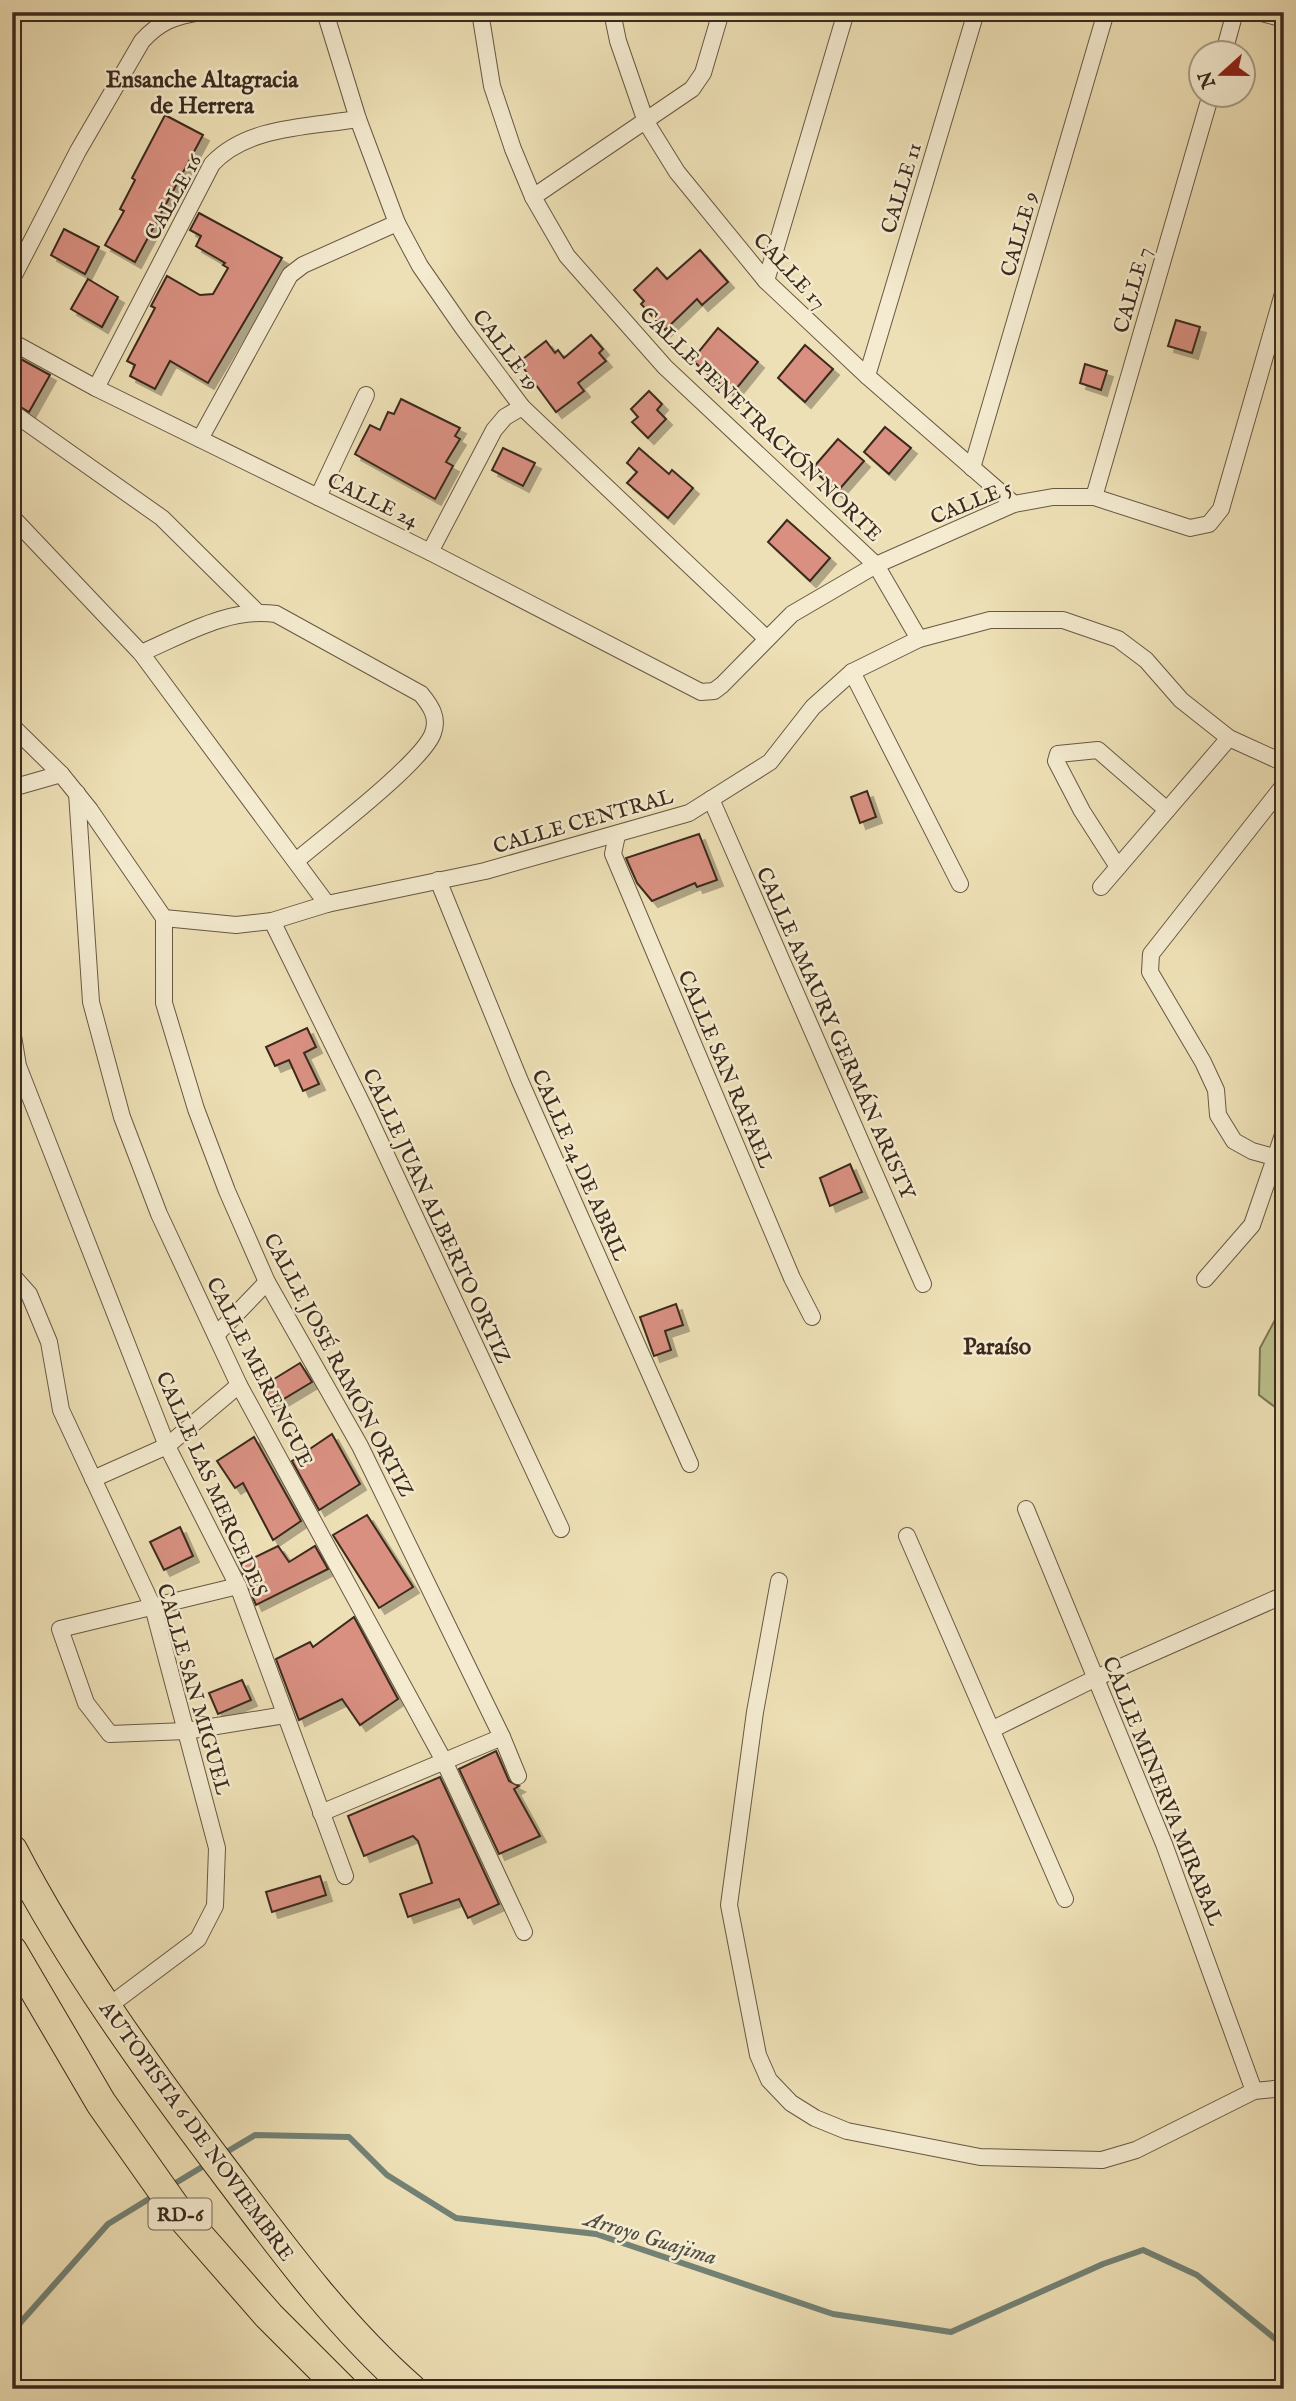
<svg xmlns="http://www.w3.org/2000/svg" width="1296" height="2401" viewBox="0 0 1296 2401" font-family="'IM FELL English',serif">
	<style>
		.green { fill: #bbc18c; stroke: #7b7654; stroke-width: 2 }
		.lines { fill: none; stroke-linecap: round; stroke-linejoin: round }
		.stream { stroke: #738275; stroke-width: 6 }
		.building { fill: #d99081; stroke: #3b2a1d; stroke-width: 2; filter: url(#shadow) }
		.street-casing { stroke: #685843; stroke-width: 18 }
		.highway-casing { stroke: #3b2a1d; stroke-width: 32 }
		.street { stroke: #f4ebd0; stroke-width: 16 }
		.highway { stroke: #eee0b6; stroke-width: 30 }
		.labels { text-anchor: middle; stroke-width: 5; stroke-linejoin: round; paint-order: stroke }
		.shield { fill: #f4ebd0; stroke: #726453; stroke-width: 2 }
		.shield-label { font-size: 19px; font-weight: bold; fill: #3b2a1d }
		.street-label { font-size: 21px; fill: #3b2a1d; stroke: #f4ebd0 }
		.neighbourhood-label { font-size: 23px; font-weight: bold; fill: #3b2a1d; stroke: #f4ebd0 }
		.water-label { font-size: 23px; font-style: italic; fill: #524f42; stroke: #f4ebd0 }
	</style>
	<defs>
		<filter id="shadow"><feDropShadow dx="6" dy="6" stdDeviation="0" flood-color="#0004"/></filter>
	</defs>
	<rect width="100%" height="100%" fill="#eee0b6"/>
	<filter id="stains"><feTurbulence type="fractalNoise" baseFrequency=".00286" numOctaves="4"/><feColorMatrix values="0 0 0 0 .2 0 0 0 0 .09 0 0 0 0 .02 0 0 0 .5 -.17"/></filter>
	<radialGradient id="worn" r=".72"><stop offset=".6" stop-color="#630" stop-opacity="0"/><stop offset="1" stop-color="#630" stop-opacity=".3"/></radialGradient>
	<path class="green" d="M1284,1303v111l-25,-19 1,-47z"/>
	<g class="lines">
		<g class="stream">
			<path d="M223,2154l32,-19 94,2 38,38 69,43 140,16 237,80 118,18 152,-68 40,-14 54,25 87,71"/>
			<path d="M169,2187l38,-23"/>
			<path d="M12,2332l96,-108 49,-30"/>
		</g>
	</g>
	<g class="building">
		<path d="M165,115l38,20 -68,127 -30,-17 19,-34 -4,-2 15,-29 -3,-2z"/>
		<path d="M199,213l83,45 -74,125 -38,-22 -15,28 -25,-13 5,-11 -8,-4 28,-53 -4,-2 16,-30 33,19 13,-1 15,-26 -5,-3 2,-2 -29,-17 5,-10 -11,-6z"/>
		<path d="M64,229l35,18 -14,27 -34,-19z"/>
		<path d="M700,250l28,32 -26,23 -5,-6 -32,31 -24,-26 3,-3 -10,-11 23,-22 10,11z"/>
		<path d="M88,279l30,18 -16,30 -31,-18z"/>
		<path d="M1176,320l24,7 -8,26 -24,-7z"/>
		<path d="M718,328l40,34 -26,32 -40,-34z"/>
		<path d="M591,335l12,14 -4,4 7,8 -28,22 6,8 -28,21 -37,-50 27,-21 9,12 3,-3 6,8z"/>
		<path d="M805,345l28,24 -28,33 -27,-24z"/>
		<path d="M19,358l31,17 -21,37 -17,-10v-32z"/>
		<path d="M1085,364l22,7 -6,19 -21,-7z"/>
		<path d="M649,391l13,13 -5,6 9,9 -18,19 -16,-16 6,-5 -7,-8z"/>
		<path d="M401,399l59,29 -5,8 5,3 -14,23 7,4 -18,33 -80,-45 15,-29 10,5 8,-18 6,2z"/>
		<path d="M885,427l26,21 -22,26 -25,-22z"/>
		<path d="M838,439l26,22 -27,31 -25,-23z"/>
		<path d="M503,448l32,15 -12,23 -31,-16z"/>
		<path d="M639,448l30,26 3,-4 21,18 -25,30 -41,-35 10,-11 -10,-9z"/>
		<path d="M787,520l43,38 -20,23 -42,-39z"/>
		<path d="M867,791l9,26 -16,6 -9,-26z"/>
		<path d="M699,834l18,46 -20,7 -2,-4 -43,18 -15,-18 -11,-25z"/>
		<path d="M307,1028l9,19 -12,6 15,31 -16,7 -14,-31 -14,6 -9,-19z"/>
		<path d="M850,1164l12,28 -32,14 -10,-28z"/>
		<path d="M676,1304l7,21 -18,6 6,19 -17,6 -14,-39z"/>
		<path d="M300,1363l12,19 -40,24 -11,-19z"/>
		<path d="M332,1434l28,50 -41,26 -27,-49z"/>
		<path d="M254,1437l47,84 -28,19 -30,-57 -8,5 -18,-27z"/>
		<path d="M367,1515l46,72 -34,21 -46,-73z"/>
		<path d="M180,1527l13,29 -29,14 -14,-28z"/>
		<path d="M278,1546l11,16 26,-16 13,23 -72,36 -17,-40z"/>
		<path d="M354,1617l44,82 -38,26 -18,-26 -43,21 -23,-61 34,-17 3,5z"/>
		<path d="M242,1680l9,20 -33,14 -9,-21z"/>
		<path d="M496,1751l13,30 10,5 -5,3 26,47 -41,18 -40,-85z"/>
		<path d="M440,1777l59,127 -31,14 -9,-19 -51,18 -8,-23 32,-11 -14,-42 -5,-5 -49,20 -16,-40z"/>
		<path d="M320,1876l6,19 -54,17 -6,-20z"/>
	</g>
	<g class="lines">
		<g class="street-casing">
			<g id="street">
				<path d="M325,12l33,107 39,104 23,43 43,62 59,79 244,231"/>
				<path d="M480,12l12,74 21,63 20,48 34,59 98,111 211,198 43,74"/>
				<path d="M612,12l6,29 28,81 31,50 89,109 101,95 147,128"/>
				<path d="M1258,12l26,7"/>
				<path d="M1224,52l11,-40"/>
				<path d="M533,197l159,-108 11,-16 18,-61"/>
				<path d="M12,279l66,-128 64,-110c17,-19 33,-25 58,-29"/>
				<path d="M766,281l80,-269"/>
				<path d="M12,342l84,46 334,164 271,140 13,-1 8,-6 70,-71 84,-49 138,-61 39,-7h41l96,31 19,-4 12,-15 63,-219"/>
				<path d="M867,376l109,-364"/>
				<path d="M96,388l116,-224c35,-38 97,-37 146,-45"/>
				<path d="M16,415l146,103 94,93"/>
				<path d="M200,439l90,-164 13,-10 94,-42"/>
				<path d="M972,468l134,-456"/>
				<path d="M318,497l48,-102"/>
				<path d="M1094,497l117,-403"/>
				<path d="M12,517l129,136 186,251"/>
				<path d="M430,552l64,-122 11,-13 17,-10"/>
				<path d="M141,653c42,-18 88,-46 135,-39l145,80c9,11 18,23 12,39 -10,29 -109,104 -137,128"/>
				<path d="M852,672l108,212"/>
				<path d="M12,726l49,48 29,36 74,108 72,7 36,-4 55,-17 158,-33 204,-58 81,-51 43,-55 39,-35 67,-33 71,-19h73l55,19 28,21 35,40 48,38 55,25"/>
				<path d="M12,788l49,-14"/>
				<path d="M77,793l14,209 31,115 37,97 80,171 205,376 80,171"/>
				<path d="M711,799l212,485"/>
				<path d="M617,835l-4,19 179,424 20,39"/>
				<path d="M1118,867l-36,-56 -26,-50 2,-7 40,-4 69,60"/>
				<path d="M438,880l82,201 170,383"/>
				<path d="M1101,887l128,-149"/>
				<path d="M164,918v85l32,106 31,82 40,91 93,164 142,291 16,39"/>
				<path d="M272,921l96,195 193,413"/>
				<path d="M12,1030l6,36 149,380 71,140 107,290"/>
				<path d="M1274,1157l-22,-6 -18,-10 -16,-26 -2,-25 -13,-28 -53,-90 1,-18 133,-169"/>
				<path d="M12,1275l17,19 20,48 12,68 92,197 64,241 -2,58 -17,33 -92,69"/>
				<path d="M1205,1279l47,-54 32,-93"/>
				<path d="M216,1335l51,-53"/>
				<path d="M93,1479l74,-33 72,-61"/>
				<path d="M1026,1509l138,335 90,247"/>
				<path d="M907,1536l158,363"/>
				<path d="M779,1581l-24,131 -26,193 29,150 11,25 22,23 24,15 32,13 133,26 122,3 34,-10 118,-59 30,-3"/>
				<path d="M238,1586l-178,43 26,74 24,31 76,-3 99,-16"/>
				<path d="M993,1729l103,-51 188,-83"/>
				<path d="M321,1813l181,-76"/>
			</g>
		</g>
		<g class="highway-casing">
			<g id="highway">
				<path d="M12,1850c59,113 133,216 210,318 58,77 116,157 189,221"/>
				<path d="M12,1951l89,152 77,109 91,104 73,73"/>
			</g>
		</g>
		<use href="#street" class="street"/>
		<use href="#highway" class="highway"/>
	</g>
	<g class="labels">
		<rect class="shield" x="148.5" y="2198.5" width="63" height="31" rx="5"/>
		<g class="shield-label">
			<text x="180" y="2221">RD-6</text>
		</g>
		<g class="street-label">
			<text transform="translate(901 188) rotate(-73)" y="7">CALLE 11</text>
			<text transform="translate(173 197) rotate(-61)" y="7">CALLE 16</text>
			<text transform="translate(1019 234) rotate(-74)" y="7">CALLE 9</text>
			<text transform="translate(790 271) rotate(47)" y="7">CALLE 17</text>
			<text transform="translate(1132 290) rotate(-74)" y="7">CALLE 7</text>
			<text transform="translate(506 350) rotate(53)" y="7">CALLE 19</text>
			<text transform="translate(761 424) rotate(44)" y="7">CALLE PENETRACIÓN NORTE</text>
			<text transform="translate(373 500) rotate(26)" y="7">CALLE 24</text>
			<text transform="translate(971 502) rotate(-22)" y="7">CALLE 5</text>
			<text transform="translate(583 821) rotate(-16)" y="7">CALLE CENTRAL</text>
			<text transform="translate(836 1033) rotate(66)" y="7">CALLE AMAURY GERMÁN ARISTY</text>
			<text transform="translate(726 1069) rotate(67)" y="7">CALLE SAN RAFAEL</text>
			<text transform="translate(580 1165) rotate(66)" y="7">CALLE 24 DE ABRIL</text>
			<text transform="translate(437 1216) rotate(65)" y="7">CALLE JUAN ALBERTO ORTIZ</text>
			<text transform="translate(339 1365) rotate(62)" y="7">CALLE JOSÉ RAMÓN ORTIZ</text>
			<text transform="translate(260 1372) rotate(63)" y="7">CALLE MERENGUE</text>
			<text transform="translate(212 1484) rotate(66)" y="7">CALLE LAS MERCEDES</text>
			<text transform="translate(194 1689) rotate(74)" y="7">CALLE SAN MIGUEL</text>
			<text transform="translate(1163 1791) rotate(68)" y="7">CALLE MINERVA MIRABAL</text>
			<text transform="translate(197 2131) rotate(54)" y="7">AUTOPISTA 6 DE NOVIEMBRE</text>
		</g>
		<g class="neighbourhood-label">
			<text x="202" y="87">Ensanche Altagracia<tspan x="202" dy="26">de Herrera</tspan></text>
			<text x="997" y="1354">Paraíso</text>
		</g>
		<g class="water-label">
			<text transform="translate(651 2237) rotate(17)" y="8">Arroyo Guajima</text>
		</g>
	</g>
	<rect width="1296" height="2401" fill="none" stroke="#eee0b6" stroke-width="42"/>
	<rect x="14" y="14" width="1268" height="2373" fill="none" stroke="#3b2a1d" stroke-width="3.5"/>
	<rect x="21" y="21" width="1254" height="2359" fill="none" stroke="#3b2a1d" stroke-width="2"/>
	<g transform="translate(1222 74) rotate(249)"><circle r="33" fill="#f4ebd0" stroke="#aa9e88" stroke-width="2"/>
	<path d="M0-5L12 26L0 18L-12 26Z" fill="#8f2418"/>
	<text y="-10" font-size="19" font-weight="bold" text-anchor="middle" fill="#3b2a1d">N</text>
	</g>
	<rect width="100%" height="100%" filter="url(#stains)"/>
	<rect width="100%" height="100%" fill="url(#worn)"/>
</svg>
